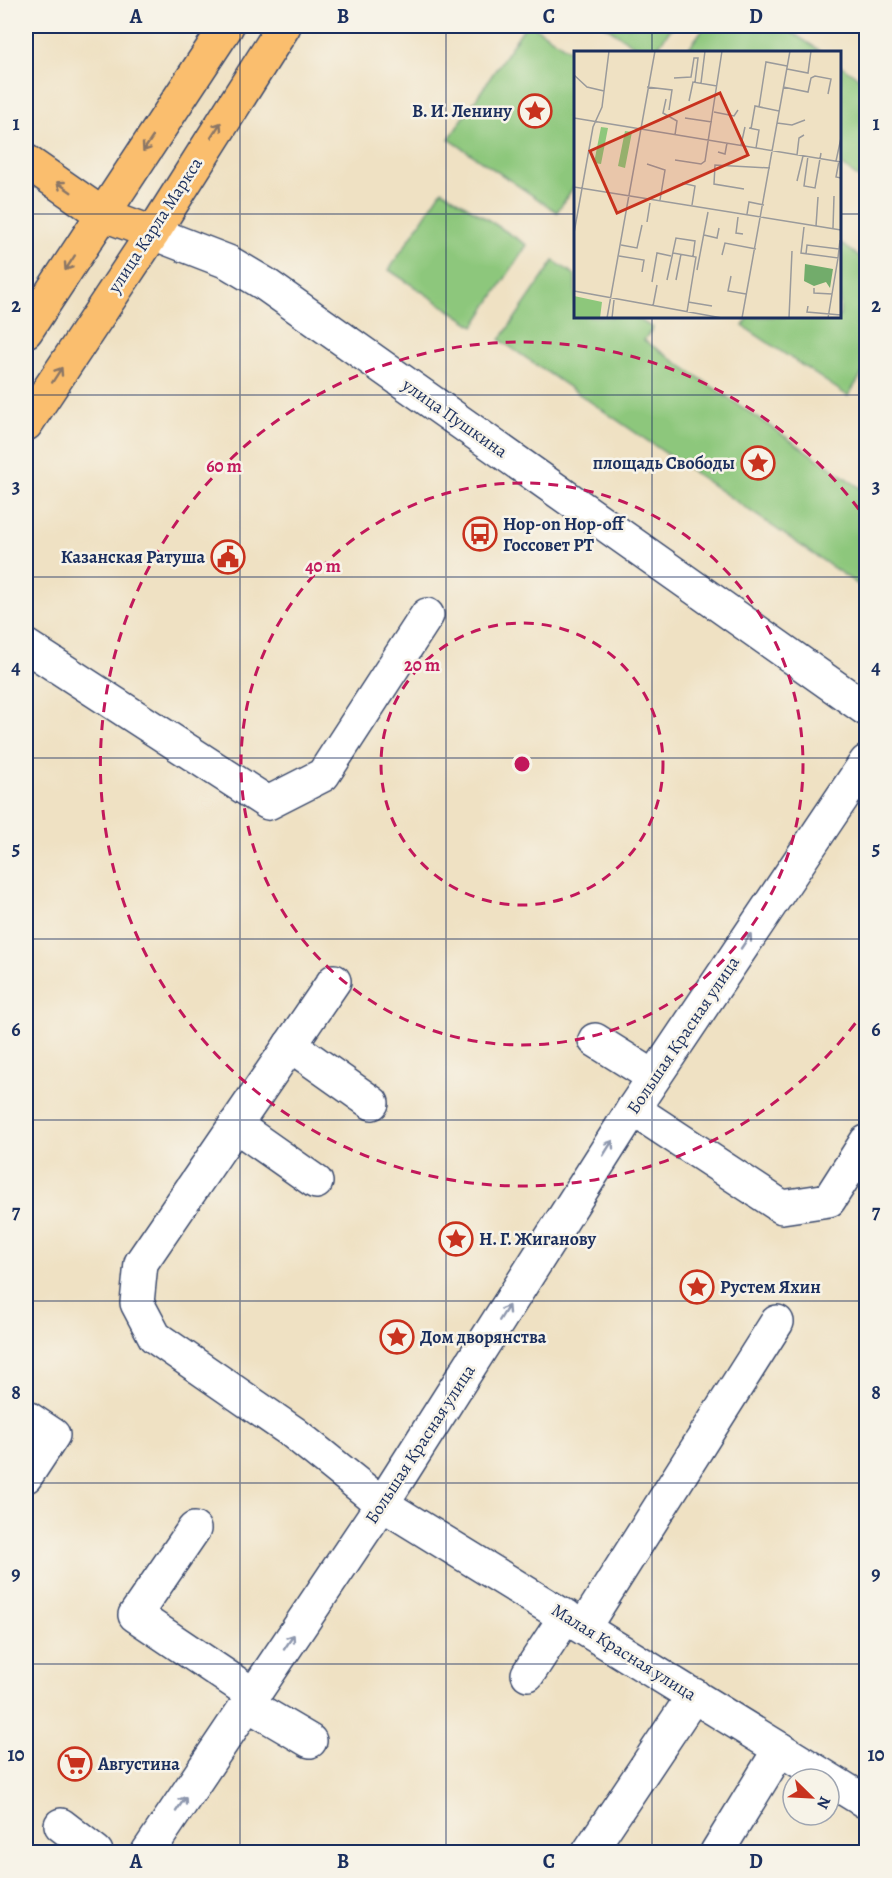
<svg xmlns="http://www.w3.org/2000/svg" width="892" height="1878" viewBox="0 0 892 1878" font-family="Alegreya,serif">
	<style>
		.green { fill: #8dc77b; stroke: #547b6c; stroke-width: 1.5 }
		.lines { fill: none; stroke-linecap: round; stroke-linejoin: round }
		.minor-casing { stroke: #3b4a6d; stroke-width: 36 }
		.major-casing { stroke: #3b4a6d; stroke-width: 36 }
		.minor { stroke: #fff; stroke-width: 33 }
		.major { stroke: #fabe6e; stroke-width: 33 }
		.oneway { stroke: #8a7666 }
		.oneway2 { stroke: #8d97ae }
		.grid { fill: none; stroke: #1b2f5e; stroke-width: 1.5; stroke-opacity: 0.55 }
		.ring { fill: none; stroke: #c2185b; stroke-width: 3; stroke-dasharray: 10 8 }
		.labels { text-anchor: middle; stroke-width: 5; stroke-linejoin: round; paint-order: stroke }
		.poi-label { font-size: 18px; font-weight: bold; fill: #1b2f5e; stroke: #f7f3e8; text-anchor: start }
		.street-label { font-size: 18px; fill: #1b2f5e; stroke: #f7f3e8 }
		.inset-road { fill: none; stroke: #9a9a9b; stroke-width: 1.5 }
		.view { fill: #c8321e; fill-opacity: 0.15; stroke: #c8321e; stroke-width: 3 }
		.inset-edge { fill: none; stroke: #1b2f5e; stroke-width: 3 }
		.centre { fill: #c2185b; stroke: #f7f3e8; stroke-width: 3 }
		.ring-label { font-size: 18px; text-anchor: middle; font-weight: bold; fill: #c2185b; stroke: #f7f3e8; stroke-width: 5; stroke-linejoin: round; paint-order: stroke }
		.neatline { fill: none; stroke: #1b2f5e; stroke-width: 2 }
		.grid-label { font-size: 20px; text-anchor: middle; font-weight: bold; fill: #1b2f5e }
	</style>
	<rect width="100%" height="100%" fill="#f7f3e8"/>
	<filter id="ink" filterUnits="userSpaceOnUse"><feTurbulence type="fractalNoise" baseFrequency=".0167" numOctaves="2"/><feDisplacementMap in="SourceGraphic" scale="12" xChannelSelector="R" yChannelSelector="G"/><feConvolveMatrix kernelMatrix="1 2 1 2 8 2 1 2 1" color-interpolation-filters="sRGB"/></filter>
	<filter id="wash" filterUnits="userSpaceOnUse"><feTurbulence type="fractalNoise" baseFrequency=".008" numOctaves="4" result="noise"/><feDisplacementMap in="SourceGraphic" scale="24" xChannelSelector="R" yChannelSelector="G"/><feGaussianBlur stdDeviation="1.35" result="paint"/><feColorMatrix in="noise" values="0 0 0 0 0 0 0 0 0 0 0 0 0 0 0 0 0 1.4 0 .05"/><feComposite in="paint" operator="in"/></filter>
	<g filter="url(#wash)">
		<rect width="100%" height="100%" fill="#efe1c3"/>
		<g class="green">
			<path d="M525,26h8l42,28v131l-18,27 -108,-73z"/>
			<path d="M605,26h68l-19,26h-10z"/>
			<path d="M705,26h77l40,26h-136z"/>
			<path d="M840,65l26,18v100l-26,-19z"/>
			<path d="M442,190l85,55 -53,81 -85,-56z"/>
			<path d="M840,243l26,18v107l-18,28 -105,-70 6,-9 91,-1z"/>
			<path d="M554,261l21,14 1,41 59,1 18,11 -9,12 222,152v98l-366,-250z"/>
		</g>
	</g>
	<g filter="url(#ink)">
		<g class="lines">
			<g class="minor-casing">
				<g id="minor">
					<path d="M153,233l75,29 37,22 601,425"/>
					<path d="M26,646l242,157 55,-28 104,-160"/>
					<path d="M334,981l-193,282 -4,40 18,34 139,96 88,71 484,298"/>
					<path d="M595,1040l59,37"/>
					<path d="M290,1045l82,58"/>
					<path d="M633,1109l149,98 47,-7 37,-58"/>
					<path d="M235,1125l81,57"/>
					<path d="M26,1417l27,18 -27,41"/>
					<path d="M194,1529l-59,86 119,80"/>
					<path d="M584,1627l193,-305"/>
					<path d="M528,1674l38,-58"/>
					<path d="M247,1704l63,37"/>
					<path d="M61,1825l35,27"/>
					<path d="M148,1852l234,-348 251,-395 233,-347"/>
					<path d="M589,1852l105,-157"/>
					<path d="M717,1852l63,-103"/>
				</g>
			</g>
			<g class="major-casing">
				<g id="major">
					<path d="M26,161l76,53 51,19"/>
					<path d="M26,331l201,-305"/>
					<path d="M26,424l127,-191 131,-207"/>
				</g>
			</g>
			<use href="#minor" class="minor"/>
			<use href="#major" class="major"/>
		</g>
		<defs><path id="oneway-shaft" d="M-6 0H5M1.5-3L5.5 0L1.5 3" fill="none" stroke-width="1.6" stroke-linecap="round" stroke-linejoin="round" transform="scale(1.5)"/></defs>
		<g class="oneway">
			<use href="#oneway-shaft" transform="translate(216 130) rotate(-57)"/>
			<use href="#oneway-shaft" transform="translate(148 144) rotate(124)"/>
			<use href="#oneway-shaft" transform="translate(64 187) rotate(-145)"/>
			<use href="#oneway-shaft" transform="translate(70 263) rotate(123)"/>
			<use href="#oneway-shaft" transform="translate(57 375) rotate(-57)"/>
		</g>
		<g class="oneway2">
			<use href="#oneway-shaft" transform="translate(746 941) rotate(-56)"/>
			<use href="#oneway-shaft" transform="translate(608 1148) rotate(-58)"/>
			<use href="#oneway-shaft" transform="translate(504 1313) rotate(-58)"/>
			<use href="#oneway-shaft" transform="translate(289 1642) rotate(-56)"/>
			<use href="#oneway-shaft" transform="translate(181 1804) rotate(-56)"/>
		</g>
	</g>
	<path class="grid" d="M240,26v1826M446,26v1826M652,26v26M26,214h550M840,214h26M652,316v1536M26,395h840M26,577h840M26,758h840M26,939h840M26,1120h840M26,1301h840M26,1483h840M26,1664h840"/>
	<g class="ring">
		<circle cx="522" cy="764" r="141"/>
		<circle cx="522" cy="764" r="281"/>
		<path d="M866 1009A422 422 0 1 1 866 519"/>
	</g>
	<defs>
		<g id="sight-ring" transform="scale(1.725)"><circle r="9.5" fill="#f7f3e8" stroke="#c8321e" stroke-width="1.5"/><path d="M0-6L1.8-2.2L6-1.7L2.9 1.2L3.7 5.4L0 3.3L-3.7 5.4L-2.9 1.2L-6-1.7L-1.8-2.2Z" fill="#c8321e"/></g>
		<g id="bus-ring" transform="scale(1.725)"><circle r="9.5" fill="#f7f3e8" stroke="#c8321e" stroke-width="1.5"/><path d="M-5-6H5V4H4V6H2V4H-2V6H-4V4H-5ZM-3.5-4V0h7V-4ZM-3.5 1.2v1.5H-2V1.2ZM2 1.2v1.5H3.5V1.2Z" fill="#c8321e"/></g>
		<g id="civic-ring" transform="scale(1.725)"><circle r="9.5" fill="#f7f3e8" stroke="#c8321e" stroke-width="1.5"/><path d="M-.6-6.5H3V-4.5H.6V-3L4-1V1h2V6H-6V1h2V-1L-.6-3ZM-1.2 2.5V6h2.4V2.5Z" fill="#c8321e"/></g>
		<g id="supermarket-ring" transform="scale(1.725)"><circle r="9.5" fill="#f7f3e8" stroke="#c8321e" stroke-width="1.5"/><path d="M-6-5.5h2.5l.6 2H6L4.5 2H-2.5L-4.4-4H-6ZM-1.5 3.2a1.3 1.3 0 1 0 .1 0ZM3 3.2a1.3 1.3 0 1 0 .1 0Z" fill="#c8321e"/></g>
	</defs>
	<g fill-rule="evenodd">
		<use href="#sight-ring" x="535" y="111"/>
		<use href="#sight-ring" x="758" y="463"/>
		<use href="#bus-ring" x="480" y="534"/>
		<use href="#civic-ring" x="228" y="557"/>
		<use href="#sight-ring" x="456" y="1239"/>
		<use href="#sight-ring" x="697" y="1287"/>
		<use href="#sight-ring" x="397" y="1337"/>
		<use href="#supermarket-ring" x="75" y="1764"/>
	</g>
	<g class="labels">
		<g class="poi-label">
			<text x="512" y="117" text-anchor="end">В. И. Ленину</text>
			<text x="735" y="469" text-anchor="end">площадь Свободы</text>
			<text x="503" y="530">Hop-on Hop-off<tspan x="503" dy="21">Госсовет РТ</tspan></text>
			<text x="205" y="563" text-anchor="end">Казанская Ратуша</text>
			<text x="479" y="1245">Н. Г. Жиганову</text>
			<text x="720" y="1293">Рустем Яхин</text>
			<text x="420" y="1343">Дом дворянства</text>
			<text x="98" y="1770">Августина</text>
		</g>
		<g class="street-label">
			<text transform="translate(155 225) rotate(-57)" y="6">улица Карла Маркса</text>
			<text transform="translate(455 418) rotate(35)" y="6">улица Пушкина</text>
			<text transform="translate(683 1035) rotate(-56)" y="6">Большая Красная улица</text>
			<text transform="translate(420 1444) rotate(-57)" y="6">Большая Красная улица</text>
			<text transform="translate(624 1652) rotate(32)" y="6">Малая Красная улица</text>
		</g>
	</g>
	<g transform="translate(574 51)">
		<rect width="267" height="267" fill="#efe1c3"/>
		<path d="M27,76l7,1 -7,36 -7,-1zM51,80l7,1 -7,36 -7,-2zM0,245l28,6 -2,16h-26z" fill="#8dc77b"/>
		<path d="M231,213l28,5 -3,19 -4,-6 -12,4 -10,-5z" fill="#72ac6b"/>
		<path class="inset-road" d="M213,18l21,4 3,-22M0,24l13,12 17,4M100,27l17,-1 3,-19h4l-3,24M127,32l4,-32M73,36l25,3 -3,20M209,36l25,5 3,-14 4,-2 16,3 -3,15M92,48l-3,14 14,8 -2,14M115,50l4,-19 24,4M185,56l7,-45 21,4M140,61l20,4 4,-6M0,67l267,44M111,67l27,4M203,72l15,2 13,-5M175,77l10,2 -3,18M177,78l4,-23 24,5M167,94l4,-18M144,101l7,2 2,-11M223,104l2,-17 5,-3M234,105l-4,30 11,2 6,-35M101,109l26,4 4,-3 17,-110M262,110l5,-23M265,110l-3,16 5,1M73,113l18,6 -5,30M223,130l6,-25M108,132l13,3 -3,19M0,136l267,43M170,138l-30,-5 1,-19 55,3M55,144l26,-144M173,163l2,-12 15,3M164,166l-2,16 7,1M73,171l3,-19M242,175l2,-29M230,176l-3,26 37,5 2,-18M259,177l1,-32M0,182l19,-106 9,-20 7,-56M130,184l13,3 2,-10M47,194l16,3 5,-23M99,202l23,4 -9,55M232,203l1,-9 32,4M148,204l3,-12 31,6M45,205l25,4 -2,12M123,219l11,-58M157,225l-3,15 18,3M93,229l9,-42 19,3 -2,15M102,229l5,-26M78,231l5,-29 14,3M240,237v5l18,1M0,240l148,27M114,251l24,4M79,255l4,-21M234,255l-1,6 34,3M33,267l22,-123M38,267l2,-18M168,267l48,-267M215,267l3,-67M254,267l10,-60"/>
		<path class="view" d="M146,42l28,62 -131,58 -27,-62z"/>
		<rect width="267" height="267" class="inset-edge"/>
	</g>
	<circle cx="522" cy="764" r="9" class="centre"/>
	<g class="ring-label">
		<text x="224" y="472">60 m</text>
		<text x="323" y="572">40 m</text>
		<text x="422" y="671">20 m</text>
	</g>
	<rect width="892" height="1878" fill="none" stroke="#f7f3e8" stroke-width="66"/>
	<g transform="translate(811 1797) rotate(114)"><circle r="28" fill="#f7f3e8" stroke="#9fa5b1" stroke-width="1.5"/>
	<path d="M0-4.5L10 22L0 15L-10 22Z" fill="#c8321e"/>
	<text y="-9" font-size="16" font-weight="bold" text-anchor="middle" fill="#1b2f5e">N</text>
	</g>
	<rect x="33" y="33" width="826" height="1812" class="neatline"/>
	<g class="grid-label">
		<text x="136" y="23">A</text>
		<text x="343" y="23">B</text>
		<text x="549" y="23">C</text>
		<text x="756" y="23">D</text>
		<text x="16" y="130">1</text>
		<text x="876" y="130">1</text>
		<text x="16" y="312">2</text>
		<text x="876" y="312">2</text>
		<text x="16" y="493">3</text>
		<text x="876" y="493">3</text>
		<text x="16" y="674">4</text>
		<text x="876" y="674">4</text>
		<text x="16" y="855">5</text>
		<text x="876" y="855">5</text>
		<text x="16" y="1036">6</text>
		<text x="876" y="1036">6</text>
		<text x="16" y="1218">7</text>
		<text x="876" y="1218">7</text>
		<text x="16" y="1399">8</text>
		<text x="876" y="1399">8</text>
		<text x="16" y="1580">9</text>
		<text x="876" y="1580">9</text>
		<text x="16" y="1761">10</text>
		<text x="876" y="1761">10</text>
		<text x="136" y="1868">A</text>
		<text x="343" y="1868">B</text>
		<text x="549" y="1868">C</text>
		<text x="756" y="1868">D</text>
	</g>
</svg>
